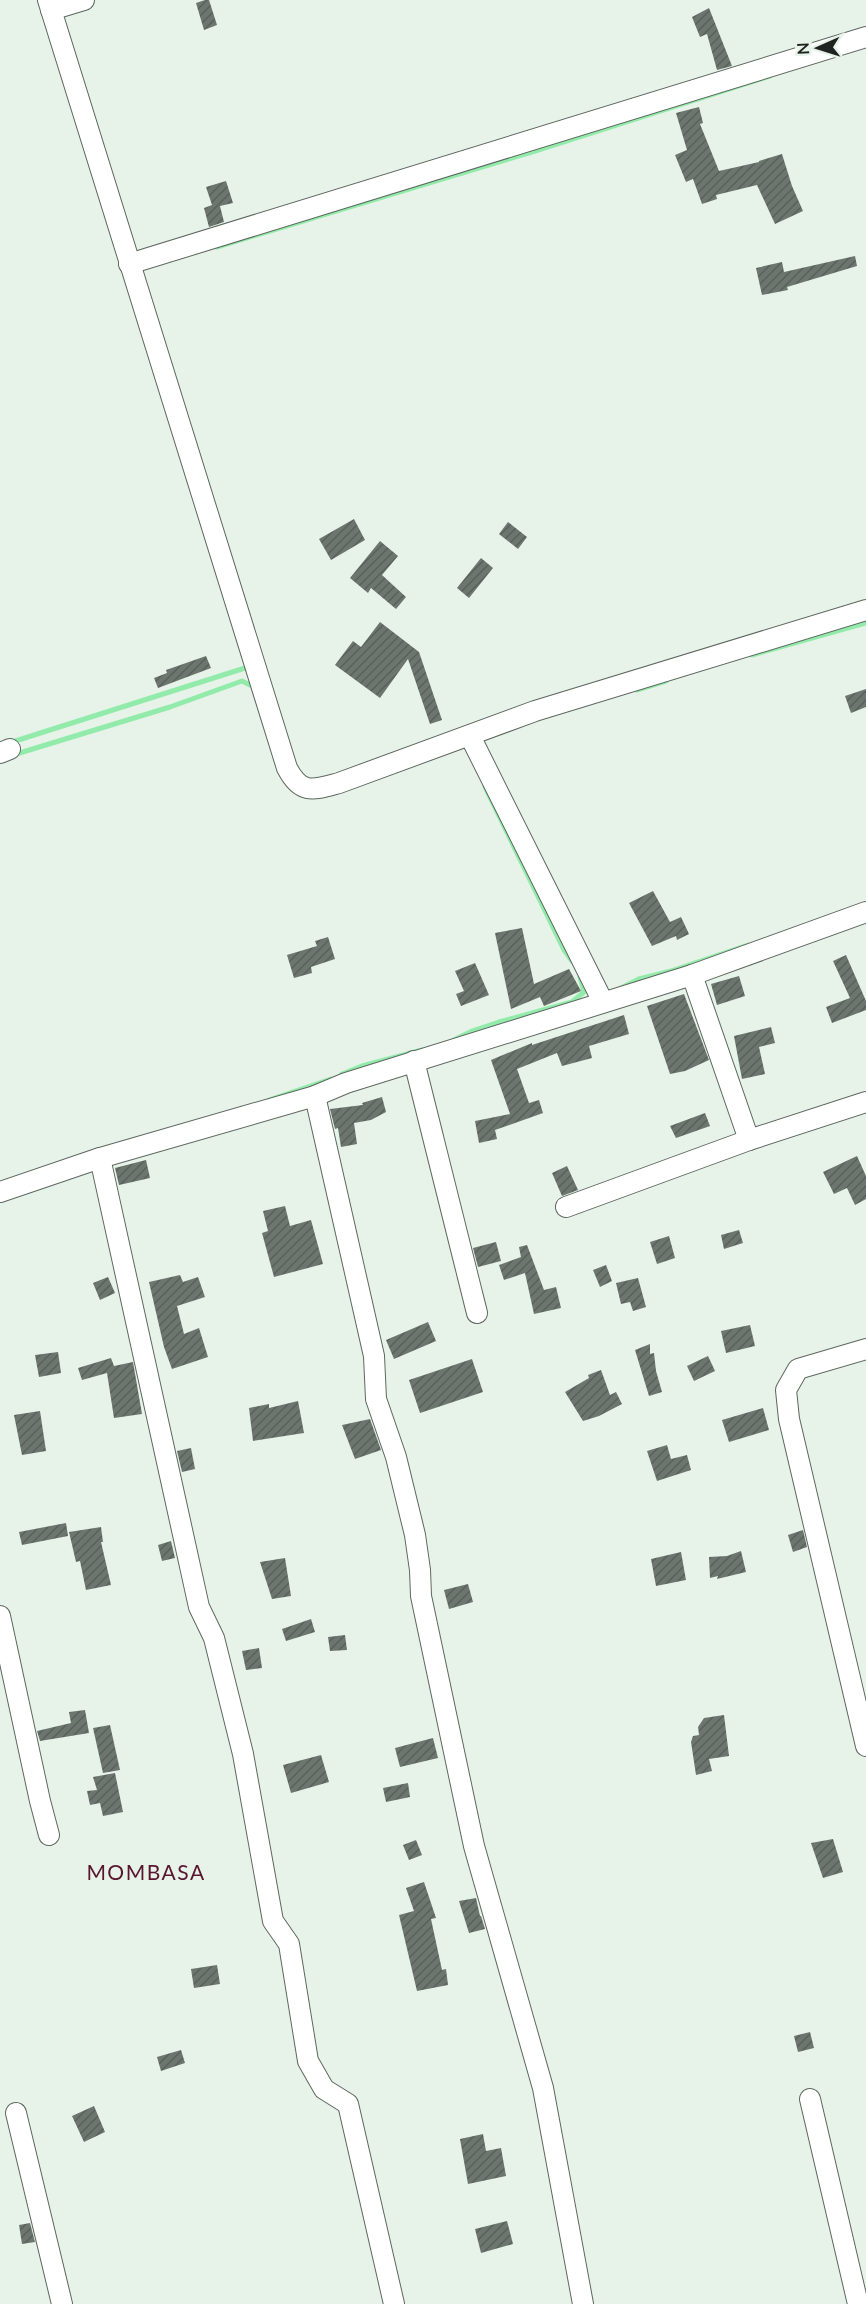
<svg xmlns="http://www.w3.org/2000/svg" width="866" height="2304" viewBox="0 0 866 2304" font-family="Lato,sans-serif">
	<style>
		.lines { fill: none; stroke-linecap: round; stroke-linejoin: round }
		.stream { stroke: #92ebaa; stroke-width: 5 }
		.building { fill: url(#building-hatch) }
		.street-casing { stroke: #5d675f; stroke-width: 22 }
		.street { stroke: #fff; stroke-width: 20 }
		.labels { text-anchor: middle; stroke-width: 5; stroke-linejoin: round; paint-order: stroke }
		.quarter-label { font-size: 21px; letter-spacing: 1.5px; fill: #58152f; stroke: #e7f3e9 }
	</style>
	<defs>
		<pattern id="building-hatch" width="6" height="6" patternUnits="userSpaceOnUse" patternTransform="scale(1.5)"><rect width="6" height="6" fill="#6c766e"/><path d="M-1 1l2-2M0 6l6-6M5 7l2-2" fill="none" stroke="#58605a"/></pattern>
	</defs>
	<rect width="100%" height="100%" fill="#e7f3e9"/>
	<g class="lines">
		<g class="stream">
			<path d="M217,247l315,-95 238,-76"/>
			<path d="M752,655l114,-32"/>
			<path d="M637,690l29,-9"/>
			<path d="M9,743l236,-75 7,1"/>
			<path d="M13,755l157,-48 72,-26 12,6 1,4"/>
			<path d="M485,787l79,163 8,11"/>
			<path d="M621,988l18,-9 32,-8 77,-26"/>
			<path d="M454,1040l18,-9 27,-9 73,-20 12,-10 -4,-15"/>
			<path d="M342,1074l20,-8 60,-16"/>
			<path d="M269,1100l62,-21"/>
		</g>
	</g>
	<g class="building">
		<path d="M205,0h4l8,25 -13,5 -8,-27z"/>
		<path d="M709,8l23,58 -15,4 -10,-36 -7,3 -8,-20z"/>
		<path d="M699,107l4,16 -3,1 19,47 40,-9v-1l23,-7 10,32 11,25 -28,13 -18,-39 -41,10 1,4 -15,5 -9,-25 -7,3 -11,-27 12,-5 -11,-37z"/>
		<path d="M226,181l7,22 -13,3 4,16 -15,5 -5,-19 8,-3 -6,-18z"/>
		<path d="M855,256l2,10 -70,21 1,3 -26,5 -6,-27 26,-6 2,10z"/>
		<path d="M354,519l11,21 -34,20 -12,-21z"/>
		<path d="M508,522l19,15 -9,12 -19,-15z"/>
		<path d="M380,541l18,15 -16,19 24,22 -10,12 -25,-21 -3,5 -18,-15z"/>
		<path d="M481,558l12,10 -24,30 -12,-10z"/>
		<path d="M380,622l39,30 23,68 -12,4 -22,-65 -28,39 -45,-33 18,-24 8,6z"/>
		<path d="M206,656l5,12 -53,20 -4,-10 13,-5 -1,-3z"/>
		<path d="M866,689v18l-15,6 -6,-17z"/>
		<path d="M653,891l17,31 11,-5 8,17 -12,6 -1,-4 -24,10 -23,-43z"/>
		<path d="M522,928l12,56 35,-15 12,22 -37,15 -4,-9 -29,12 -16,-76z"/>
		<path d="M328,937l7,22 -24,8 1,6 -18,5 -7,-23 30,-9 -2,-5z"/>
		<path d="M846,955l20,46v9l-34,13 -6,-16 24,-9 -17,-37z"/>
		<path d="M475,963l14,32 -28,11 -5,-12 8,-3 -9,-20z"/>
		<path d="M739,976l6,20 -28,9 -6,-21z"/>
		<path d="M684,994l25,66 -24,11 -15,3 -23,-68z"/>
		<path d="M624,1015l5,19 -40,12 3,12 -30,8 -5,-13 -40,16 12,34 10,-3 4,13 -48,17 2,9 -18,4 -4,-22 35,-7 -19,-54 41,-17v2z"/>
		<path d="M771,1027l4,16 -16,4 6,27 -23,5 -8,-43z"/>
		<path d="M382,1097l4,15 -15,8 -17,3 3,21 -16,3 -3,-19 -3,1 -5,-20 33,-4 -1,-2z"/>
		<path d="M705,1113l5,13 -34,12 -6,-12z"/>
		<path d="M857,1156l9,20v23l-11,6 -8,-17 -13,6 -11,-22z"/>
		<path d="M146,1160l4,18 -31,7 -4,-17z"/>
		<path d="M567,1166l11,24 -16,6 -10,-23z"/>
		<path d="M285,1206l5,20 21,-6 12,44 -49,13 -12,-44 6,-2 -5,-20z"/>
		<path d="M739,1230l4,13 -19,6 -3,-14z"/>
		<path d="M669,1236l6,22 -18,6 -7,-22z"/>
		<path d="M496,1242l5,19 -23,6 -5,-19z"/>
		<path d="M527,1245l17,45 12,-3 5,21 -27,6 -9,-41 -21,7 -5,-15 22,-8 -2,-10z"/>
		<path d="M606,1265l6,16 -12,6 -7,-17z"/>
		<path d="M180,1275l3,7 15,-5 7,20 -28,9 7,28 15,-6 9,29 -36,12 -8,-22 -15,-65z"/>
		<path d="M108,1277l7,16 -15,7 -7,-17z"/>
		<path d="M638,1278l8,29 -13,4 -3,-9 -9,2 -5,-21z"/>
		<path d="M428,1322l8,19 -42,18 -8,-19z"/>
		<path d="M750,1325l5,21 -29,7 -5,-22z"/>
		<path d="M650,1344v10l4,-1 2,18 6,21 -13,4 -14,-46z"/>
		<path d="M58,1352l3,21 -22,4 -4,-22z"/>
		<path d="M708,1356l7,15 -21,10 -7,-15z"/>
		<path d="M111,1358l3,8 19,-4 9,52 -28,4 -7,-45 -25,7 -4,-12z"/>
		<path d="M472,1359l11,33 -63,21 -11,-33z"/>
		<path d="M601,1370l9,25 6,-3 6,12 -23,12 -16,5 -18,-29 24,-14 -1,-3z"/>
		<path d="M298,1401l6,32 -51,8 -4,-33 20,-4v4z"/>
		<path d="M763,1408l6,22 -40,12 -7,-22z"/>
		<path d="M40,1411l6,40 -24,4 -8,-40z"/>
		<path d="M370,1419l11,31 -26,9 -13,-34z"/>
		<path d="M667,1445l4,14 16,-4 4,15 -34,11 -10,-30z"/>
		<path d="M191,1448l4,21 -13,3 -5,-21z"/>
		<path d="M66,1523l2,13 -46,9 -3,-13z"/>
		<path d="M101,1527l2,15h-2l10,43 -25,5 -6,-29 -4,1 -7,-30z"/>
		<path d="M803,1530l4,17 -14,5 -5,-17z"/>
		<path d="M171,1541l4,17 -13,3 -4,-16z"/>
		<path d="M741,1551l5,21 -29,7 1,-3 -8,2 -1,-21 18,-1z"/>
		<path d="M681,1552l5,28 -30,6 -5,-27z"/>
		<path d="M285,1558l6,38 -19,3 -12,-37z"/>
		<path d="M468,1584l5,18 -24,7 -5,-19z"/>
		<path d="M311,1619l4,13 -29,9 -4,-12z"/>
		<path d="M345,1635l2,15 -17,1 -2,-14z"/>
		<path d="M259,1648l3,20 -16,2 -4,-19z"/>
		<path d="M85,1710l4,23 -49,8 -3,-10 34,-8 -2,-11z"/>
		<path d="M724,1715l5,41 -20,3 3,12 -16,4 -5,-33 2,-6 6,-1 -1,-8 6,-9z"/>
		<path d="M110,1725l10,45 -17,3 -10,-45z"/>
		<path d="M433,1738l5,20 -38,9 -5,-19z"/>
		<path d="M321,1755l8,27 -38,11 -8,-28z"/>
		<path d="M115,1773l8,39 -20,4 -3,-13 -10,2 -3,-14 10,-1 -4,-13z"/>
		<path d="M408,1783l2,14 -24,5 -3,-14z"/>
		<path d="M833,1839l10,33 -20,6 -12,-35z"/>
		<path d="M416,1840l6,15 -13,5 -6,-15z"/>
		<path d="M424,1882l12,36 -5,1 11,51 4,-1 2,16 -31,6 -18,-76 15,-4 -8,-23z"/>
		<path d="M476,1898l4,18h1l4,13 -16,4 -10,-32z"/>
		<path d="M217,1965l3,19 -26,4 -3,-19z"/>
		<path d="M810,2032l4,16 -16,4 -4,-16z"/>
		<path d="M181,2050l4,13 -24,8 -4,-14z"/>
		<path d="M94,2106l11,26 -21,10 -12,-26z"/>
		<path d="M483,2134l3,17 15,-3 5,28 -38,8 -8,-45z"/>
		<path d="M507,2221l6,23 -32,9 -6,-24z"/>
		<path d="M30,2223l5,19 -13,2 -3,-19z"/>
	</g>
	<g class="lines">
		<g class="street-casing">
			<g id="street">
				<path d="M48,0l239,768c14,27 26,22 52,15l196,-72 331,-101"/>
				<path d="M51,10l33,-10"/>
				<path d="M129,264l737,-227"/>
				<path d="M470,736l133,266"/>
				<path d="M0,753l10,-4"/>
				<path d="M692,975l57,165"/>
				<path d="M414,1061l63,252"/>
				<path d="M315,1096l59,260 2,43 20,58 19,78 5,35 1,26 53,250 69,242 40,216"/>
				<path d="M100,1158l99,449 15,31 29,116 30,167 16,23 19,117 16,28 24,15 46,200"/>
				<path d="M0,1192l100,-34 215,-62 31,-13 346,-108 174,-63"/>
				<path d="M566,1207l183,-67 117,-38"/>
				<path d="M866,1349l-68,20 -12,21 3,29 77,327"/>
				<path d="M0,1616l40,185 9,34"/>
				<path d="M810,2099l48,205"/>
				<path d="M16,2113l46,191"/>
			</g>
		</g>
		<use href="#street" class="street"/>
	</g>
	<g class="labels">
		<g class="quarter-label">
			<text x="146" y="1880">MOMBASA</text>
		</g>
	</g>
	<g transform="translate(818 48) rotate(267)" stroke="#e7f3e9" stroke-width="4.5" paint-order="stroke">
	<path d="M0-4.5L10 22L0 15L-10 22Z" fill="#1e231f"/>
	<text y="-9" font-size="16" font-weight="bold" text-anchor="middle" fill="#1e231f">N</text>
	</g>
</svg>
